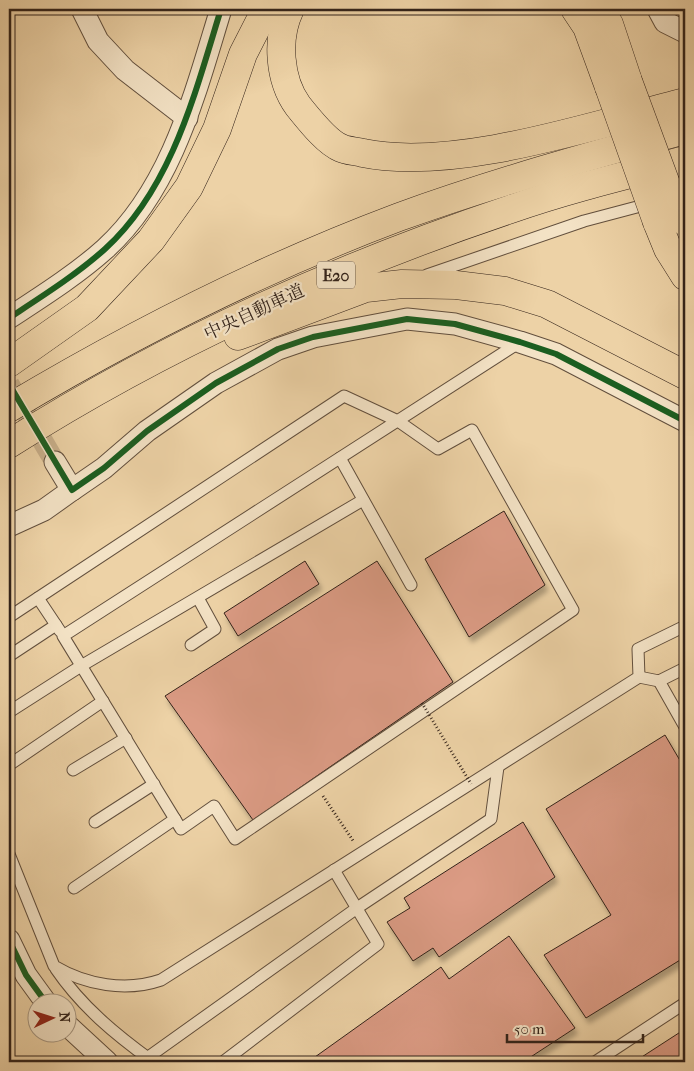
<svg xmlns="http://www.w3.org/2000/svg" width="694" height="1071" viewBox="0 0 694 1071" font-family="'IM FELL French Canon','Noto Serif JP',serif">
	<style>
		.building { fill: #db9b84; stroke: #33231a; filter: url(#shadow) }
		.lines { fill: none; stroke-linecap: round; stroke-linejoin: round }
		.street-tunnel { stroke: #c8af8a; stroke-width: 21; stroke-dasharray: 21 11; stroke-linecap: butt }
		.lane-casing { stroke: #624f3d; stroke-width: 13 }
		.street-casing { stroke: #624f3d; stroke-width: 23 }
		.highway-casing { stroke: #33231a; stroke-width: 29 }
		.path { stroke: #33231a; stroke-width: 3; stroke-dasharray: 1 2.5; stroke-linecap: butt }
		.lane { stroke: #f3e2c5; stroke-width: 11 }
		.street { stroke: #f3e2c5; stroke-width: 21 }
		.highway { stroke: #edd2a6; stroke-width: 28 }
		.highway-bridge-casing { stroke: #33231a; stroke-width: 29; stroke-linecap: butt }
		.path-bridge { stroke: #33231a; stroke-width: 3; stroke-dasharray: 1 2.5; stroke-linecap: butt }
		.highway-bridge { stroke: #edd2a6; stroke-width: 28 }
		.cycleway-casing { stroke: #f3e2c5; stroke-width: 9 }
		.cycleway { stroke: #1b5e20; stroke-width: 6 }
		.labels { text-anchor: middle; stroke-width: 4.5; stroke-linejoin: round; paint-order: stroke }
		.shield { fill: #f3e2c5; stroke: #6d5c4d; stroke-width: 1 }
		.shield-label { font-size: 16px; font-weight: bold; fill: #33231a }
		.street-label { font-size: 18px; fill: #33231a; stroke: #f3e2c5 }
	</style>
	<defs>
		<filter id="shadow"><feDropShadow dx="3" dy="5.5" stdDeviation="2.5" flood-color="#0004"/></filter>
	</defs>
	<rect width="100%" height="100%" fill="#edd2a6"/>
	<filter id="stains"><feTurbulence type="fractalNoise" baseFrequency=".004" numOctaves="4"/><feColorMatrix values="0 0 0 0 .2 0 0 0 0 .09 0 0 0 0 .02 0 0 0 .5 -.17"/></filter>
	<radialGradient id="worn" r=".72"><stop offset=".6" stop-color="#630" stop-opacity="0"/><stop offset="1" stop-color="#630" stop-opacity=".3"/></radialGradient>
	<g class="building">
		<path d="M504,511l41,74 -76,52 -44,-78z"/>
		<path d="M305,561l14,23 -81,52 -14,-23z"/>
		<path d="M377,561l76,121 -200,138 -88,-124z"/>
		<path d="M665,735l20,34v188l-99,61 -42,-63 67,-40 -65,-106z"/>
		<path d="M523,822l32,55 -116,80 -6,-9 -20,13 -26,-39 23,-14 -6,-10z"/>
		<path d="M509,936l66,92 -52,34h-215l133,-95 8,12z"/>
		<path d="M685,1029v33h-51z"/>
	</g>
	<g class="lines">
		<path class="street-tunnel" d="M9,384l46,78"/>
		<g class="lane-casing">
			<g id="lane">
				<path d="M427,275l157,-54 68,-18"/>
				<path d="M340,458l71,127"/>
				<path d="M38,598l22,33"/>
				<path d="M9,617l335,-221 54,25 40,28 34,-19 101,180 -338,229 -21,-33 -33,23 -118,-193c153,-98 305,-196 457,-294"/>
				<path d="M191,645l24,-16 -17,-31"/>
				<path d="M9,656l47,-31"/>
				<path d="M639,677l20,4 26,-13"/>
				<path d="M659,681l26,46"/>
				<path d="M9,712l72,-46 282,-166"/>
				<path d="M9,765l94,-64"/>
				<path d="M73,770l53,-32"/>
				<path d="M95,822l59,-38"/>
				<path d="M9,854l45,112c32,19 72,26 107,14l478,-303 -1,-28 47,-23"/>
				<path d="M74,888l101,-69"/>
				<path d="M56,969c26,38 59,65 96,92"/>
				<path d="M147,1058l210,-150 134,-89 7,-52"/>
				<path d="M223,1062l155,-118 -44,-74"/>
				<path d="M595,1062l90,-59"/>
			</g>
		</g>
		<g class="street-casing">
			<g id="street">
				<path d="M82,9l16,32 27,29 62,48"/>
				<path d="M658,9l7,13 20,10"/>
				<path d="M9,318c32,-21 67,-43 96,-69 67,-61 90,-156 116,-240"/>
				<path d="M55,462l17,28 32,-22 43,-37 69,-48 62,-34 35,-12 94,-18 48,5 65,18 36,12 129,67"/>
				<path d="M9,526l35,-16 28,-20"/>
				<path d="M9,940l17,35 21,29"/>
				<path d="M68,1026l39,36"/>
			</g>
		</g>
		<g class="highway-casing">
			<g id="highway">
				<path d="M290,9c-14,29 -11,71 8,97 10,12 28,36 43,42 6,3 15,3 22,5 92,19 231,-28 322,-51"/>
				<path d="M575,9l12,18 22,60"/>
				<path d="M598,9l11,15 19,57"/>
				<path d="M657,222l11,27 17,27"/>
				<path d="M238,336l128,-48 36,-4 54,1 49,6 42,13 138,71"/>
				<path d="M9,363l78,-55 64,-68 38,-53 28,-58 26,-75 23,-45"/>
				<path d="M9,408c124,-74 254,-140 390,-191 94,-34 190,-61 286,-87"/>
				<path d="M9,444c156,-99 326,-176 502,-235 57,-20 116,-34 174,-49"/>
			</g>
		</g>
		<path class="path" d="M323,796l31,46"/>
		<use href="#lane" class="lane"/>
		<use href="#street" class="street"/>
		<use href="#highway" class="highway"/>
		<g class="highway-bridge-casing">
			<g id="highway-bridge">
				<path d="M628,81l51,138"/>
				<path d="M609,87l48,135"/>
			</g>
		</g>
		<path class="path-bridge" d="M422,703l49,81"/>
		<use href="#highway-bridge" class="highway-bridge"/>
		<g class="cycleway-casing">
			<g id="cycleway">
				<path d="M9,318c32,-21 67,-43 96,-69 67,-61 90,-156 116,-240"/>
				<path d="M9,384l63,106 32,-22 43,-37 69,-48 62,-34 35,-12 94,-18 48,5 65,18 36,12 129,67"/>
				<path d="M9,940l17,35 21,29"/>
			</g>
		</g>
		<use href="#cycleway" class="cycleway"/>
	</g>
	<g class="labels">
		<rect class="shield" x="317" y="261.5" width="38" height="27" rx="4"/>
		<g class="shield-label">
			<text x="336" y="281">E20</text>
		</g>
		<g class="street-label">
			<text transform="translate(254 312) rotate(-25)" y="6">中央自動車道</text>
		</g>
	</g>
	<rect width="694" height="1071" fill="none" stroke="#edd2a6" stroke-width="30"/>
	<rect x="10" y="10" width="674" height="1051" fill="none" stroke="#33231a" stroke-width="2.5"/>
	<rect x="15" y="15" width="664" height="1041" fill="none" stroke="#33231a"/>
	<g transform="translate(52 1018) rotate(86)"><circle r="24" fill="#f3e2c5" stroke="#a69681"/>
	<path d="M0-4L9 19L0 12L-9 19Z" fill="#8f2418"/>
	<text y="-8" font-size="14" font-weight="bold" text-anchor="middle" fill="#33231a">N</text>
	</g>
	<path d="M507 1034v8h136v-8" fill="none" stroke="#33231a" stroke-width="2.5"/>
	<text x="514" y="1034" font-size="15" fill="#33231a" stroke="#f3e2c5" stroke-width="4" paint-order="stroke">50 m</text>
	<rect width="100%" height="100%" filter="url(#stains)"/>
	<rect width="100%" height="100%" fill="url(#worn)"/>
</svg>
